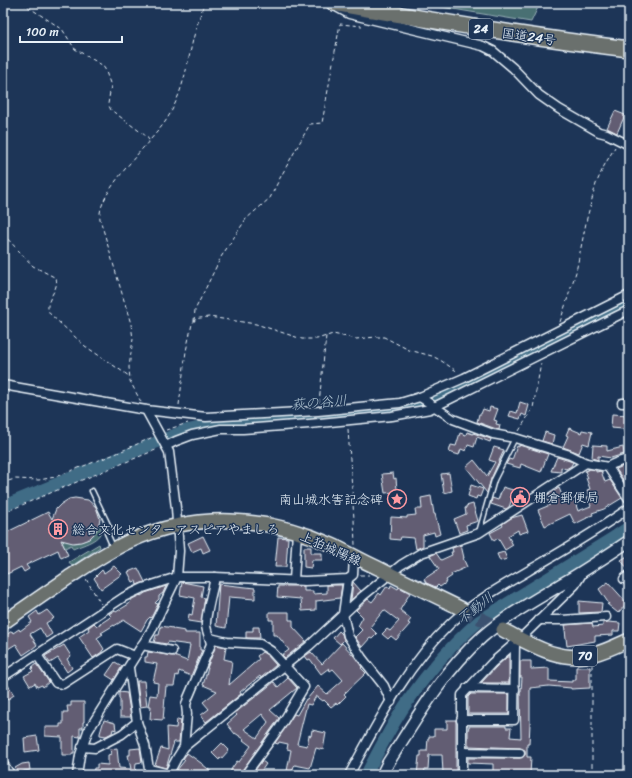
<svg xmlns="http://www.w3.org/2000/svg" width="632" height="778" viewBox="0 0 632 778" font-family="Sriracha,'Klee One',sans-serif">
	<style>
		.green { fill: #486f73; stroke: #98b0b6 }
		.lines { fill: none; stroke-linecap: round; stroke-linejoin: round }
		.river { stroke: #406c86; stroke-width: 12 }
		.building { fill: #625d73; stroke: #e8f1f8; fill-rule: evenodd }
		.primary-tunnel { stroke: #3b516f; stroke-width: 13; stroke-dasharray: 13 6; stroke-linecap: butt }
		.lane-casing { stroke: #e8f1f8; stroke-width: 7 }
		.street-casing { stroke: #e8f1f8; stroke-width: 11 }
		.secondary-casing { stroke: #e8f1f8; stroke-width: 14 }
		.primary-casing { stroke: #e8f1f8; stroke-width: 16 }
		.highway-casing { stroke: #e8f1f8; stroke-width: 18 }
		.path { stroke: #e8f1f8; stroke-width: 1; stroke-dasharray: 4 3; stroke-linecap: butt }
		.lane { stroke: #1d3557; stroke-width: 4 }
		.street { stroke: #1d3557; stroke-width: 8 }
		.secondary { stroke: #1d3557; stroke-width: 11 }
		.primary { stroke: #6b706d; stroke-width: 13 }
		.highway { stroke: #6b706d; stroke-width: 15 }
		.labels { text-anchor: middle; stroke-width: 3; stroke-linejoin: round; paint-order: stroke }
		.shield { fill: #1d3557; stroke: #abb9c8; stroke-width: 1 }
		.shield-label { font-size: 12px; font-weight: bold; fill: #e8f1f8 }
		.street-label { font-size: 13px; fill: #e8f1f8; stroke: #1d3557 }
		.poi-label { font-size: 13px; fill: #e8f1f8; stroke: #1d3557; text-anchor: start }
		.water-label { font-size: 14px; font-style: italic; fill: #adc2d0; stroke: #1d3557 }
	</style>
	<rect width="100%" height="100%" fill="#1d3557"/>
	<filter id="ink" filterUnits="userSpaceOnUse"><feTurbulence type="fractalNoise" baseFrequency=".025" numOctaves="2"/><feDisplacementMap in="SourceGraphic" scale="8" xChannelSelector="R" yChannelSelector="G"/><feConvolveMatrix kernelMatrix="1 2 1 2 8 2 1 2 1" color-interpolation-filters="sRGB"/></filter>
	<g filter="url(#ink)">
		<g class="green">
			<path d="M417,3h123l-9,19z"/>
			<path d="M99,523c9,16 -15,21 -26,26l-2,-4 -6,3 -4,-8 2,-1c17,6 31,3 36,-16z"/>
			<path d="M99,544l1,3 -28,19 -3,-4z"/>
		</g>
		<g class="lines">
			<g class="river">
				<path d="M3,506l181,-75c30,-8 52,-8 82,-10 33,-1 67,-5 100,-8 20,-2 39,-3 58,-9l205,-101"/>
				<path d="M366,775c13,-25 26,-51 42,-74 20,-29 44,-57 71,-80l135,-84 15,-10"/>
			</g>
		</g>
		<g class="building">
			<path d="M615,111l10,4 -8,18 -10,-5z"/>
			<path d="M520,402l9,3 -3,11 -4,-2 -2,5 -11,-3 2,-5 6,2z"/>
			<path d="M490,407l8,2 -4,11 3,1 -1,3 4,1 -1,5 -22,-8 2,-8h2l2,-5 6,2z"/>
			<path d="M612,414l17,1v29l-6,-15 -12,-1z"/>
			<path d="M569,428l12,5 1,-3 10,2 -3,13 -6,-2 -4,10 -16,-6 5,-11 -2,-1z"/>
			<path d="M467,432l6,2v-1l18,6 -1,3 -13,-5 -3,10 -6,-2 -2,6 -5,-2 -2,6 -10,-3 2,-7 5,1 4,-13 6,2z"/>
			<path d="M545,432l9,3 -2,9 -10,-3z"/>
			<path d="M519,445l29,9 -7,18 -20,-8 -1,4 -14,-4 3,-5 3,1 5,-14 2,1z"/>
			<path d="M593,445l14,1v5l16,-4 1,7 -13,4 -13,-2v4l-6,-2z"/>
			<path d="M494,447l10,3 -13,29 -4,14 -21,-26 8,-7 13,16 8,-14 -6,-2z"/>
			<path d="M557,457l16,5 -2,4 -5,3 -5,-2v5l-10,-1z"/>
			<path d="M629,464v22l-3,-6 -2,1 -8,-12z"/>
			<path d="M590,469l6,1v2l5,-1 4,11 5,-2 12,18 -18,11 -12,4 1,2 -7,2 1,1 -12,6 -5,-10 -25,12 -7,-16 12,-5 -3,-6 1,-1 -1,-3 12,-7 6,14 9,-3 4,12 13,-5 -4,-9 3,-1 -3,-6 3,-1 -4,-11h2l-3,-7z"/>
			<path d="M393,473l1,6 2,-1 1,12h-2v2l-10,1 -3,-19z"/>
			<path d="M449,473l3,18 -8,2 -3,-19z"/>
			<path d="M471,485l12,4 -3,8 -3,-1 -1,3 -8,-3z"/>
			<path d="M503,487l23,7 -1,2 -7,5 -6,-2 -3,8 -3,2 -15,-5 1,-6 6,2z"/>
			<path d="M431,496l3,18h1l5,20 -5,2 -1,-4 -11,3v11l-7,3 -2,-11 -13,-1 -1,3 -10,-1 1,-22 16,1v-2l9,-1 -1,-6h7l-1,-11z"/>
			<path d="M75,498l13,2 8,7 4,12 -2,8 -4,7 -5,5 -8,3 -8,1 -12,-3 7,15 -7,3 -3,-8 -32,15 3,4 -5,3 -3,-5 -14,7 -4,-8v-32l45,-22 4,7 4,-10 5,-5 8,-5z"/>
			<path d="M473,504l5,17 -12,4 1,5 -8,3 -5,-14 12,-5 -1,-6h1v-2z"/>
			<path d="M522,515l6,16 -9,3 -1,-4 -10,6 5,9 -8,5 -7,-12 -4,3 -4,-8 13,-7 -1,-2 9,-6z"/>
			<path d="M203,536l7,14 -7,3 -2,-5 -9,4 -4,-9z"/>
			<path d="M278,537l10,1 -2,29h-11z"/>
			<path d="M461,545l3,13h-1l4,9 -16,7 1,2 -6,4 1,2 -7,5 -2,-2 -2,2 -10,-4 -2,-4 15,-10 -9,-13 6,-3 5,7 11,-5 -1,-3h2l-1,-4z"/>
			<path d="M304,547h7v6h11v7h-10l-1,8 -7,-1z"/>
			<path d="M504,552l3,7 -7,2 -3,-7z"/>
			<path d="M629,555v15h-1l-7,-10z"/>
			<path d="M114,566l8,8 -21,15 -7,-11 8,-8 2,3z"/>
			<path d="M138,568l7,14 -8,3 -1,-4 -3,1 -5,-10z"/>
			<path d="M182,582l21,4 -2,11 4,1 -4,25 -13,-2 1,-7 3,1 3,-17 -15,-3z"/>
			<path d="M353,582l8,9 -10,9z"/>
			<path d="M608,582l19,21 -9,10 -11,-9h2l-10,-15z"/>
			<path d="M219,584l36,4v11l-26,-2 -3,31 -10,-2z"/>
			<path d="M327,585h15l-2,13 -24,3v9l-14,1 -1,-12 -24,-2 1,-11h26v5h9v3l14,-1z"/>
			<path d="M391,585l7,4 1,-2 11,6 -10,17 11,9 -3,4 2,1 -14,16 -5,-4 -3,3 -6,-5 5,-5 3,2 9,-10 -15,-11 -14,17 7,7 -5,5 -2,-1 -8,9 -7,-10 7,-7 -4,-4 5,-9 -7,-7 12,-11 4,3 7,-9 2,2 6,-9 3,2z"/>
			<path d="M166,586l-3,7 -4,3v3l-4,4 3,1 -7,14 -1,-1 -3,3 -6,11 -17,-11 -10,6v-1l-13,8 2,1 -6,4 7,11 -2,2v1l-9,6 -14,-21 10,-7 -1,-2 6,-5 3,3 12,-8 2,-2 -2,-2 6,-4 1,2 13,-8 3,-5 8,-4 1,1 4,-3z"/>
			<path d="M579,601l23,2 -1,9 -22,1z"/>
			<path d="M47,610l7,8 -8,5 6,11 -6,4 -6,-10 -10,6 7,11 -5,4 -9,6 -7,-11 -13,8v-9l5,-4 -2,-4 6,-4 1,2 6,-4 1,2 12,-9 -3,-5 8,-6 2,4z"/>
			<path d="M269,612h20v8h4v7l13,14 -21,17 -3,-3 7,-5 -12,-15h-4v-15h-4z"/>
			<path d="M608,622l12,1 -1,8h-6v4l-18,1v5l-28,5 -2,-16h1l-1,-5 27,-2 1,4 10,-1v-3z"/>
			<path d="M161,626l12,2v1l12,2v2h15v17h2l-11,26 -12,-5 -1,5 -2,-1 -2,11h-8l-3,34 -13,-1 1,-13h-3l2,-11 7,1 1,-13 -5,-1 4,-18 -12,-2v-5h2l1,-5 26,4 13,5 3,-16 -22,-3 -1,2 -13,-2 2,-7h3z"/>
			<path d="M253,627h6l1,11h-14v-7h7z"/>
			<path d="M339,631l3,3 2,6 -4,4 -7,-6z"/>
			<path d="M342,643l12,13 8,11 -1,1 5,5 -22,21 2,2 -9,9 -1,-2 -5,4 -7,-7 -1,1 -7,-5 -5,9 -4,-1 -10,40 10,2 2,-11 2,1 1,-6 14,3 -3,17 -7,-2 -6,20 -15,-3 -1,1 -2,6 -5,-1 4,-21 -4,-1 1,-5 -9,-2 -1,2 -3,-1 19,-29 3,1 9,-16h1l11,-13 9,8 16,-14 -10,-11 -3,2 -1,-3 -8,6 -11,-15 -2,1 -3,-4 6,-4 11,12z"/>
			<path d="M64,645l7,11 -4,3 5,9 -5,4 -9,-14 -8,5 -5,-7z"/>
			<path d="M216,645l10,2 -2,12 8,2 -3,24 30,-26 -2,-3 5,-4 5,3 9,10 -15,13 -1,-2 -20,16 1,2 -35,28 -5,-7 8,-6 -6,-7 14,-11 -14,-6 5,-17h-1z"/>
			<path d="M509,655v28h-28l15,-16z"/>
			<path d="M520,661h11v8l18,-1v13l23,1v-2h4v-13h14v21l-19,1v-1l-22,-2 -19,2v35l-1,21h-2v13h4l-1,18 -37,-1v-10l-25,-1v-5h52l5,-3v-5l-5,-2 -52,-2v-16l1,-4h37v2h5l-1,9 11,1 -1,-47h1l1,-14h-2z"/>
			<path d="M115,662l7,4 -8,14 -8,-5z"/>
			<path d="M36,664l13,18 -6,5 -1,-2 -5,2 -2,-4 -5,3 -6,-10 9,-5 -2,-2 2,-1 -1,-1z"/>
			<path d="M288,678l9,10 -27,22 9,8 -4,6 -34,48 -1,3h-11l3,-7 5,-7 2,1 12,-16 -8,-6 1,-1 -9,-6v1l-8,-10 10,-9 -2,-2 39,-31 4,5zM262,714l6,8 -11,16 -13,-9z"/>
			<path d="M137,681h7l3,25 -7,1z"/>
			<path d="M3,682h3l8,13 -7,5 -4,-6z"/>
			<path d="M119,692l8,1 4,24h-11v-18h-1z"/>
			<path d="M471,694h38v20h-41v-17z"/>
			<path d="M71,702h13v20h-1v6h-3v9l-6,-1v17h-2v2h-10v-18l-17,-1v-9h15v-3h3v-12h5l-1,-6h4z"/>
			<path d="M177,719l4,1 -2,22h-5l-8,26 -11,-3 6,-17 7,2 -1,-23 9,1z"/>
			<path d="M104,720l11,3 1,7 -3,-1 -1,4 -6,3 -6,-1v-2z"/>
			<path d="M447,720h9v53h-13l-1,-18h-13l-1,14h-3l-1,6h-7l2,-19h2v-5h6l1,-13h1v-2h5v-7h13z"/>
			<path d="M37,736l2,14 -14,2 -1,-14z"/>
			<path d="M222,743l7,7 -8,9 -1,-1 -1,2 -7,-7z"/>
			<path d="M117,748l2,20 12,1 -3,-14h2v-6l10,-1 2,14 -6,1 -1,12h-42l1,-7h3v-4l11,1v-10l3,-1 -1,-5z"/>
			<path d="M187,753l14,10 14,12h-35l-3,-2 2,-2 -2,-1 8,-10 -2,-1z"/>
			<path d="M262,761l4,3 -6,9 -5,-3z"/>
			<path d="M29,763l1,7 -6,1 -5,3 -4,-6 7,-4z"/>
		</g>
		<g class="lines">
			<path class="primary-tunnel" d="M462,609l41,21"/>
			<g class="lane-casing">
				<g id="lane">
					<path d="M92,491l19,40 -4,2 6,14"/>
					<path d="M479,532l15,-52 21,-42"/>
				</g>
			</g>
			<g class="street-casing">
				<g id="street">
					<path d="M338,8l11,6 134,32 10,5 20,17 26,27 20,14 40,23 8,2 22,11"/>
					<path d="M3,385l143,25 60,7 112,-6 82,-8 20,-6 33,22 40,15 22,4 55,17 16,8 22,4 21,32"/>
					<path d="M420,397l44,-19 165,-83"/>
					<path d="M622,403h7"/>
					<path d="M166,446l10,-5 16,-6 29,-6h22l66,-5 83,-8 38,-7 199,-99"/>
					<path d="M608,467c6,-5 14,-5 21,-9"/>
					<path d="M348,579l-5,35 5,22 14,22 22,28 7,16"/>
					<path d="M624,579l5,-4"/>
					<path d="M294,580l3,-48"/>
					<path d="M539,620h23l44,-3"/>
					<path d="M210,638l17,4 33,2 11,7 33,36 -24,40 -35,48"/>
					<path d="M142,645l30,6"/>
					<path d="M37,655l19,28 7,1 54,-35 18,7"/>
					<path d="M3,677l121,-80 19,-9 34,-11h38l90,4 43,-2 5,-4 1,-19"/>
					<path d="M467,688l48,1"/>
					<path d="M461,720h53l1,-77"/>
					<path d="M137,722l8,23 4,24 20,5"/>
					<path d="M82,747l13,1 27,-14 15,-12 -8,-54"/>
					<path d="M184,747l3,-33 -1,-9 2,-7 23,-54c-1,-6 -4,-11 -5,-18 -1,-10 7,-37 9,-49"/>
					<path d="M462,752l58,1"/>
					<path d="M3,764l8,11"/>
					<path d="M77,775l3,-20 8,-24 63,-100 26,-54 2,-26 -3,-43 -7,-56 -23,-42"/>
					<path d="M168,775l9,-17 7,-11 125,-101 54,-50 38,-31 20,-12 58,-20 107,-70"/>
					<path d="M349,775c29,-53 57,-109 101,-151 23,-22 51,-37 78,-53 34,-20 69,-40 101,-63"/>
					<path d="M462,775v-80l30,-32 28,-24 55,-54 8,-13"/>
				</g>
			</g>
			<g class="secondary-casing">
				<path id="secondary" d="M382,775l6,-12c28,-44 54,-90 94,-126 25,-22 55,-38 83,-55 22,-13 43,-27 64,-41"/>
			</g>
			<g class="primary-casing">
				<g id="primary">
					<path d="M3,623c21,-15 43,-30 65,-45 20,-13 40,-27 62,-37 66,-30 137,-25 202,4 15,7 30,16 46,23 27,14 56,27 84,41"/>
					<path d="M503,630c29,15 58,34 91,24 12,-3 24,-9 35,-14"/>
				</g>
			</g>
			<g class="highway-casing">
				<path id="highway" d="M334,3c98,18 196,34 295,46"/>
			</g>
			<g class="path">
				<path d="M22,3l40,26 13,20 27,16 3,4 6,17 -3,18 3,6 35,26 3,4"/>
				<path d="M3,234l30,32 23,12c4,13 -14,23 -6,36l35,32 44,30"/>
				<path d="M194,321l1,-11 26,-53 25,-38 24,-21 10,-20 30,-54 12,-1 18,-99 22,2"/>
				<path d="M560,322l16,-50 11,-54 9,-34 8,-18 11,-19"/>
				<path d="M141,402l-11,-21 -1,-14 4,-28 -2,-15 -31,-105c-4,-26 50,-76 65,-97 16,-24 21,-51 27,-78 3,-14 8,-27 12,-41"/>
				<path d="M319,403l7,-67"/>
				<path d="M179,405l7,-54 6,-27 4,-5 4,-1 9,-1 47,7 46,15h15l16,-5 23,5 20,-2h8l25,13 23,6 8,4 18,12"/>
				<path d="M348,429l6,90 1,26"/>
				<path d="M166,430l22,-7"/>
				<path d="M519,431l14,-23 8,-45"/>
				<path d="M3,485l5,-4 7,-2 24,1 16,-3 60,-23 38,-17"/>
				<path d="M3,513l64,-27 91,-37"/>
				<path d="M360,575h9"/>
				<path d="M86,579l15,25"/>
				<path d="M592,665v110"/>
			</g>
			<use href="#lane" class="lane"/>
			<use href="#street" class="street"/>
			<use href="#secondary" class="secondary"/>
			<use href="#primary" class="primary"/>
			<use href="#highway" class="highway"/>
		</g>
	</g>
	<defs>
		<g id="civic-ring" transform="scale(1)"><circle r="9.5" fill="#1d3557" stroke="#ff9aa2" stroke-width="1.5"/><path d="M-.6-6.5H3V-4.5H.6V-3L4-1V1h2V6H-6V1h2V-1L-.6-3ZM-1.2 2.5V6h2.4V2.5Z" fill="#ff9aa2"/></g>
		<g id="sight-ring" transform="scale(1)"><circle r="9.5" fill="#1d3557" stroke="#ff9aa2" stroke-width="1.5"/><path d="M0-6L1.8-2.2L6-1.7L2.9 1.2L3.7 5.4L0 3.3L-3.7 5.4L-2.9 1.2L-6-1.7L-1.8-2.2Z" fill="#ff9aa2"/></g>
		<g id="building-ring" transform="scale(1)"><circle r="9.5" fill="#1d3557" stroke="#ff9aa2" stroke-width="1.5"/><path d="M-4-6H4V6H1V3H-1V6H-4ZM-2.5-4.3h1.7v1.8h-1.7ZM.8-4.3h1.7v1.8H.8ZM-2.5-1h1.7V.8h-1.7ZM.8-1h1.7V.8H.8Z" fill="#ff9aa2"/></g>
	</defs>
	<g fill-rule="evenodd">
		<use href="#civic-ring" x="520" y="497"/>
		<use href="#sight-ring" x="397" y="499"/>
		<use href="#building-ring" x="58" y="529"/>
	</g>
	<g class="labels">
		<g class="shield">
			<rect x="469" y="19" width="24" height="20" rx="3"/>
			<rect x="573" y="646" width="24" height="20" rx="3"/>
		</g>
		<g class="shield-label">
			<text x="481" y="33">24</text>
			<text x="585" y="660">70</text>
		</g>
		<g class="street-label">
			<text transform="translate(529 36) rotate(8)" y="5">国道24号</text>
			<text transform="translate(331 548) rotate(24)" y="5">上狛城陽線</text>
		</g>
		<g class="poi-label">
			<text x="534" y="502">棚倉郵便局</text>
			<text x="383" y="504" text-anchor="end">南山城水害記念碑</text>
			<text x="72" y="534">総合文化センターアスピアやましろ</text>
		</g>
		<g class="water-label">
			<text transform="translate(319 402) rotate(-5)" y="5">萩の谷川</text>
			<text transform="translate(475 608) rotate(-37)" y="5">不動川</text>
		</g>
	</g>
	<rect width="632" height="778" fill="none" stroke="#1d3557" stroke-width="16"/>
	<rect x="8" y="8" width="616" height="762" fill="none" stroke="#e8f1f8" stroke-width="1.5" filter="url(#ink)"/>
	<path d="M20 36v6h102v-6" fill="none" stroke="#e8f1f8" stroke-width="2"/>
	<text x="26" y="36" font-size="12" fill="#e8f1f8" stroke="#1d3557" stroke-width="3" paint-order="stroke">100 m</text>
</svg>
